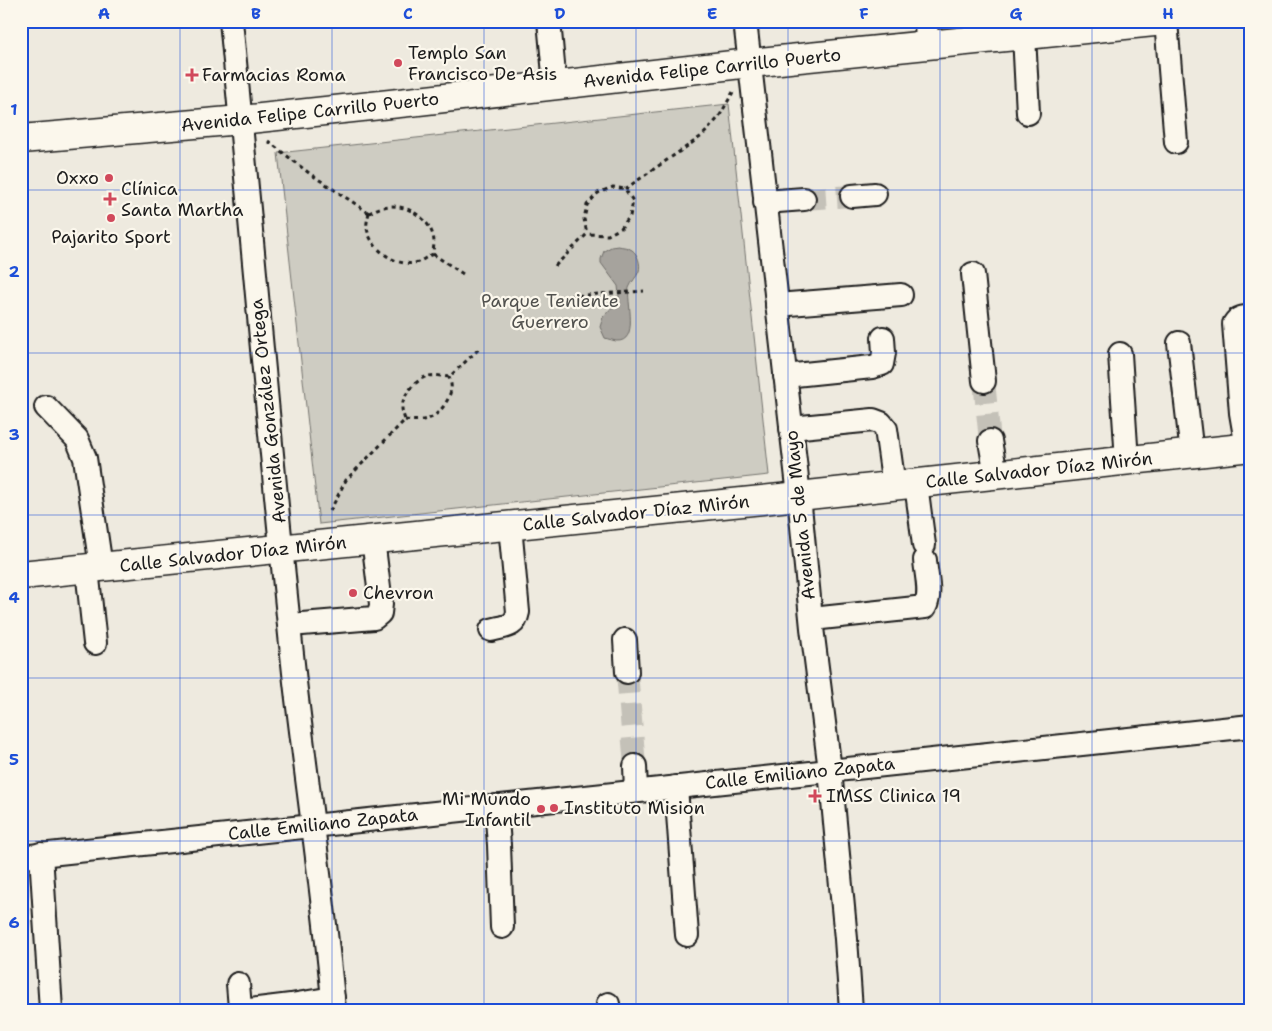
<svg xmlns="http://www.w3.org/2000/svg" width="1272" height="1031" viewBox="0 0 1272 1031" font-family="'Shantell Sans',sans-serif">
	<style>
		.green { fill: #ceccc2; stroke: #75746f }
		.water { fill: #a6a39d; stroke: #6f6d69 }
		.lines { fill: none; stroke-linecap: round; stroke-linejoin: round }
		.minor-tunnel { stroke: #c4c1b8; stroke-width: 22; stroke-dasharray: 22 11; stroke-linecap: butt }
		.minor-casing { stroke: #1c1c1c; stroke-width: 26 }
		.major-casing { stroke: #1c1c1c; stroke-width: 31 }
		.path { stroke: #1c1c1c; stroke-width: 3; stroke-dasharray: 4 4; stroke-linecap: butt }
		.minor { stroke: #fbf7ec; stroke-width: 22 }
		.major { stroke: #fbf7ec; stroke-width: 28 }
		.grid { fill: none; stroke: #1d4ed8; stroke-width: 1; stroke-opacity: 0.55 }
		.poi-dot { fill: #d1495b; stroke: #fbf7ec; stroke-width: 2 }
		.labels { text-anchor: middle; stroke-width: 4.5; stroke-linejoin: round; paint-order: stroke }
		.poi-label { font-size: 18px; fill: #1c1c1c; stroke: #fbf7ec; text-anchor: start }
		.street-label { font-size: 18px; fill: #1c1c1c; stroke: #fbf7ec }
		.park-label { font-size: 18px; fill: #51514e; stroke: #fbf7ec }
		.neatline { fill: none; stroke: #1d4ed8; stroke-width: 2 }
		.grid-label { font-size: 16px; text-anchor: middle; font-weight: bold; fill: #1d4ed8 }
	</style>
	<rect width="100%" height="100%" fill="#eeeadf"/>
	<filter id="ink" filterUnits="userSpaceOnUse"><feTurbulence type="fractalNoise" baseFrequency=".02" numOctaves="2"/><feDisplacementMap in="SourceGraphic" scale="10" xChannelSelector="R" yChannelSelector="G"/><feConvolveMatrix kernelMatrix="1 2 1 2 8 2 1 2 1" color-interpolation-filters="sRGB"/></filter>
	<g filter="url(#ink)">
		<path class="green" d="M729,104l40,371 -450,49 -41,-371z"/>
		<path class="water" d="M618,246c5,1 10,1 14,4 6,4 9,15 7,21 -2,6 -8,11 -10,17 -3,12 11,55 -13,53 -4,-1 -8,-2 -11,-3l-5,-11 3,-10 15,-16 1,-6 -1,-9 -17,-23v-4l3,-8 7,-4z"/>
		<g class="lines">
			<g class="minor-tunnel">
				<path d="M804,199l48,-3"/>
				<path d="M984,381l6,60"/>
				<path d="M627,672l8,94"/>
			</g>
			<g class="minor-casing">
				<g id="minor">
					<path d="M231,21c22,221 40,441 64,661 13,110 29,218 39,328"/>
					<path d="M549,21l6,64"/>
					<path d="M745,21l54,475 13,132 18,142 16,169 5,71"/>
					<path d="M926,21l1,23"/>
					<path d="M1166,21l10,121"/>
					<path d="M1024,35l4,78"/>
					<path d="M852,196l23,-2"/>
					<path d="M765,202l39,-3"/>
					<path d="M973,274l11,107"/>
					<path d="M777,305l124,-10"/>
					<path d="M1179,343l13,111"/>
					<path d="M1120,354l7,107"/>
					<path d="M785,376l87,-9 10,-3 2,-11 -1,-15"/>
					<path d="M46,407l31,32 8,19 16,109"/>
					<path d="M791,428l82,-8 8,3 5,6 8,57"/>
					<path d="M990,441l6,34"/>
					<path d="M1247,448l-6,-35 -7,-89c4,-7 9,-7 17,-7"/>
					<path d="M916,484l8,61"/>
					<path d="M87,569l8,74"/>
					<path d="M812,619l113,-12c7,-13 1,-32 0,-47"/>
					<path d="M290,625l84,-7 6,-5 1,-9 -8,-65"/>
					<path d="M491,630c14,-4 24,-2 27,-18l-8,-86"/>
					<path d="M625,640l2,32"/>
					<path d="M635,766l1,25"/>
					<path d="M676,787l11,148"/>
					<path d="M496,806l3,39 3,82"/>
					<path d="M41,854l10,156"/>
					<path d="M21,857l1230,-131"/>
					<path d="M238,984l2,24 2,2"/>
					<path d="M608,1004l1,6"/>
					<path d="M250,1010l41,-5 42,-7"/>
				</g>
			</g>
			<g class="major-casing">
				<g id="major">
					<path d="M21,139l220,-19 177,-19 332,-38 414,-42"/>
					<path d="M21,575l741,-75 489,-53"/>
				</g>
			</g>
			<g class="path">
				<path d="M268,141l41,32 60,40"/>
				<path d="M625,189l77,-53 17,-19 14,-25"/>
				<path d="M369,213c-1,4 -3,11 -2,15 3,21 31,41 51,34 5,-2 10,-6 15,-8"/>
				<path d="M369,213c5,-2 10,-6 15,-6 21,-5 49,12 50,35 0,4 -1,8 -1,12"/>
				<path d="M433,254l33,22"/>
				<path d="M555,266l32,-32 21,1 13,-7 9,-12 3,-15 -8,-12 -12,-2 -15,6 -11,12 -3,14 3,15"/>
				<path d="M570,296l74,-5"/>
				<path d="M405,420c9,1 17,1 25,-2 10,-4 20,-19 21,-29 1,-4 -1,-8 -2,-12"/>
				<path d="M330,511l16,-31 59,-60c-1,-4 -3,-8 -3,-12 0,-12 12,-26 23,-31 8,-3 16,-1 24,0l31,-29"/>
			</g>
			<use href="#minor" class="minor"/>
			<use href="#major" class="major"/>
		</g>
	</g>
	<path class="grid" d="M180,21v989M332,21v989M484,21v989M636,21v989M788,21v989M940,21v989M1092,21v989M21,190h1230M21,353h1230M21,515h1230M21,678h1230M21,841h1230"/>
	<g class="poi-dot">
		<circle cx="398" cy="63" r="5"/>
		<path d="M189.5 67.5h5v5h5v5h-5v5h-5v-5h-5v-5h5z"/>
		<circle cx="109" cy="178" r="5"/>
		<path d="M107.5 191.5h5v5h5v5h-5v5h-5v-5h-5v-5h5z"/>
		<circle cx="111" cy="218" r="5"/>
		<circle cx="353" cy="593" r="5"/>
		<path d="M812.5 788.5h5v5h5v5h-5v5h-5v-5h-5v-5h5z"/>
		<circle cx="554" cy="808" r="5"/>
		<circle cx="541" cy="809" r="5"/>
	</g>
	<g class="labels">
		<g class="poi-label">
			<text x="408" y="59">Templo San<tspan x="408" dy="21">Francisco De Asis</tspan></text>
			<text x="202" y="81">Farmacias Roma</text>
			<text x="99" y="184" text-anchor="end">Oxxo</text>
			<text x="121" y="195">Clínica<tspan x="121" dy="21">Santa Martha</tspan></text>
			<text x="111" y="243" text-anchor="middle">Pajarito Sport</text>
			<text x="363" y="599">Chevron</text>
			<text x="826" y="802">IMSS Clinica 19</text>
			<text x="531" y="805" text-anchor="end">Mi Mundo<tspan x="531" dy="21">Infantil</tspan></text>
			<text x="564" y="814">Instituto Mision</text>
		</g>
		<g class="street-label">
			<text transform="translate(712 68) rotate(-6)" y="6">Avenida Felipe Carrillo Puerto</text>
			<text transform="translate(310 112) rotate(-6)" y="6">Avenida Felipe Carrillo Puerto</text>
			<text transform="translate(268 411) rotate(-96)" y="6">Avenida González Ortega</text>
			<text transform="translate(1039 470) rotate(-6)" y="6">Calle Salvador Díaz Mirón</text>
			<text transform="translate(636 513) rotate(-6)" y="6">Calle Salvador Díaz Mirón</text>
			<text transform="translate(800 515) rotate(-96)" y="6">Avenida 5 de Mayo</text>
			<text transform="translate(233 554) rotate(-6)" y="6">Calle Salvador Díaz Mirón</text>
			<text transform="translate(800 773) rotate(-6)" y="6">Calle Emiliano Zapata</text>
			<text transform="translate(323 824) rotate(-6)" y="6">Calle Emiliano Zapata</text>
		</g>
		<g class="park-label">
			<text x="550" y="307">Parque Teniente<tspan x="550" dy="21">Guerrero</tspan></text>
		</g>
	</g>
	<rect width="1272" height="1031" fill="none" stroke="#fbf7ec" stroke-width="55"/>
	<rect x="28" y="28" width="1216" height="976" class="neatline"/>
	<g class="grid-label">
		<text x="104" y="19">A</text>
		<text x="256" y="19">B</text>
		<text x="408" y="19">C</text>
		<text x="560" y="19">D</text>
		<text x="712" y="19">E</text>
		<text x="864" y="19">F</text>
		<text x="1016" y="19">G</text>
		<text x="1168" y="19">H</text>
		<text x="14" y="115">1</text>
		<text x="14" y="277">2</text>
		<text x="14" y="440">3</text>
		<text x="14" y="603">4</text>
		<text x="14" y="765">5</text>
		<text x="14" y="928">6</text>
	</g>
</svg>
